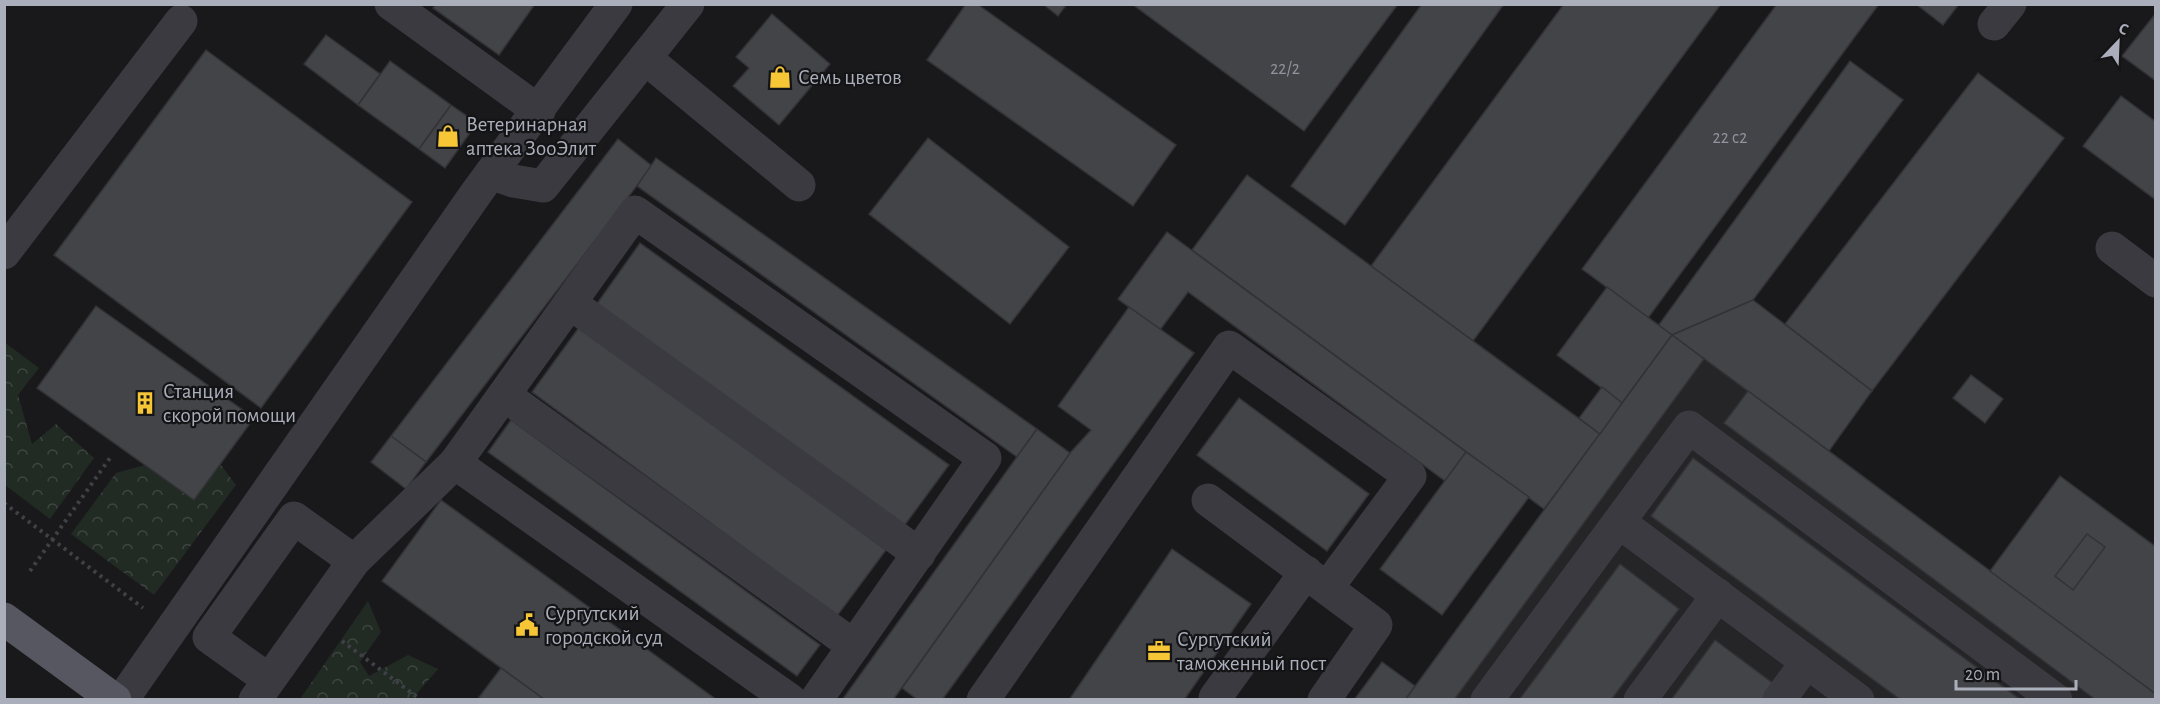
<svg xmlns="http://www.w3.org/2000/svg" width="2160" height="704" viewBox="0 0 2160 704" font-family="'Alegreya Sans',sans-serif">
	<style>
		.built { fill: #252528 }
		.forest { fill: url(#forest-crowns) }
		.building { fill: #434448; stroke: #333337; stroke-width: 1.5 }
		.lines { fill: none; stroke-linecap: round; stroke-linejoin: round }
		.path { stroke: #404147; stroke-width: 4; stroke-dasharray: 3 4.5; stroke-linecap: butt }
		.minor { stroke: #3a3a40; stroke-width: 33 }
		.major { stroke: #565760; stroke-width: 33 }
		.labels { text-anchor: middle; stroke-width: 4.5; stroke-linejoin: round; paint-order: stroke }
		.number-label { font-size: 18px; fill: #91949e }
		.poi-label { font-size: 21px; fill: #abafbb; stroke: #141416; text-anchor: start }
	</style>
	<defs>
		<pattern id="forest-crowns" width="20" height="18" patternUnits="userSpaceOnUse" patternTransform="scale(1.5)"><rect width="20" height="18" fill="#212a23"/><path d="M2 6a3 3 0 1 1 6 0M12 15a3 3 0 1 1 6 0" fill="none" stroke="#3f4641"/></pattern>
	</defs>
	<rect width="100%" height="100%" fill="#19191b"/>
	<path class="built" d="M1672,335l484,359 -1,6h-750z"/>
	<g class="forest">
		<path d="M4,342l35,26 -21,27 14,49 24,-20 38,34 -44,61 -45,-34z"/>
		<path d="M220,464l16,21 -82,110 -83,-61 45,-61 29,-8 49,35z"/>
		<path d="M368,601l13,31 -21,30 9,14 39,-21 30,14 -26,30h-112z"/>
	</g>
	<g class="building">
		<path d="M436,4h99l-36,51 -66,-47z"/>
		<path d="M966,4h11l199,141 -43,61 -206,-146z"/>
		<path d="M1043,4h24l-9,12z"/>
		<path d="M1132,4h266l-94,127z"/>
		<path d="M1422,4h82l-159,221 -54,-39z"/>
		<path d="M1564,4h157l-248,337 -102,-75z"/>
		<path d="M1777,4h102l-231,314 -66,-49z"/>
		<path d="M1916,4h43l-16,21z"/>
		<path d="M2156,13v68l-34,-25z"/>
		<path d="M772,14l58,50 -51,61 -46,-39 16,-18 -13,-11z"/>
		<path d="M326,35l54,39 -22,31 -54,-41z"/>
		<path d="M206,50l206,152 -151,206 -207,-153z"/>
		<path d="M390,61l61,44 -32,44 -61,-44z"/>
		<path d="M1850,61l53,39 -150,200 -81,35 -14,-9z"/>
		<path d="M1978,73l86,65 -192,253 -87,-67z"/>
		<path d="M2121,96l35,26v78l-73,-54z"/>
		<path d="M451,105l26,18 -32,45 -26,-19z"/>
		<path d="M928,138l141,109 -59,77 -141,-110z"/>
		<path d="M618,139l34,27 -226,296 -35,-26z"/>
		<path d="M656,158l381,271 -20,28 -380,-271z"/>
		<path d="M1247,175l353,259 -56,75 -352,-259z"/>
		<path d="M1167,232l299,220 -21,29 -257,-189 -28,38 -42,-31z"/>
		<path d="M640,243l309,222 -45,61 -308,-221z"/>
		<path d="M1607,287l65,48 -50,68 -65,-48z"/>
		<path d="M1753,300l119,91 -43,60 -157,-116z"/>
		<path d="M96,306l158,112 -60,82 -157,-112z"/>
		<path d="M1129,307l65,46 -252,347h-24l-16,-12 168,-235 21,-23 -33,-24z"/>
		<path d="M580,326l306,224 -49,66 -305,-224z"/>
		<path d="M1672,335l32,24 -250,341h-49z"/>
		<path d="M1971,375l32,24 -18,24 -32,-25z"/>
		<path d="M1602,387l20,16 -22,31 -21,-16z"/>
		<path d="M1748,391l408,303v6h-60l-372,-277z"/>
		<path d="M1239,398l130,96 -42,57 -130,-96z"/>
		<path d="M511,420l309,225 -23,31 -309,-224z"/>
		<path d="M1037,429l33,24 -177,247h-51z"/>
		<path d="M391,436l35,26 -20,27 -35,-27z"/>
		<path d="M1466,452l63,45 -87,118 -62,-46z"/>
		<path d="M1693,458l328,242h-120l-250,-184z"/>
		<path d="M2060,476l96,71v147l-166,-123z"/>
		<path d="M441,500l276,200h-172l-163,-119z"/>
		<path d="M2087,534l18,13 -32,43 -18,-14z"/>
		<path d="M1172,549l79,55 -67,96h-115z"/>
		<path d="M1620,564l59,45 -68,91h-92z"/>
		<path d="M1715,640l59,44 -11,16h-92z"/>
		<path d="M1382,662l33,24 -10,14h-51z"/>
		<path d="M501,668l44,32h-68z"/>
	</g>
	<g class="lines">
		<g class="path">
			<path d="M4,503l139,105"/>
			<path d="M30,571l80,-113"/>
			<path d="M342,641l79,59"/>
		</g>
		<g class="minor">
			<path d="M391,4l148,107"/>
			<path d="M1994,24l16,-20"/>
			<path d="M645,58l154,127"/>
			<path d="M491,173l22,8 30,5 145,-182"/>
			<path d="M2112,248l44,33"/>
			<path d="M4,253l177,-232"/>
			<path d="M570,303l349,251"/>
			<path d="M504,395l350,251"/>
			<path d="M1208,500l168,125 -52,75"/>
			<path d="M1619,522l239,178"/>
			<path d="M354,561l101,-98"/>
			<path d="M1215,698l91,-126"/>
			<path d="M122,700l355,-508 139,-188"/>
			<path d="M255,700l99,-139 -60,-43 -85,119 60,43"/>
			<path d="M790,700l-335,-237 180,-251 350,246 -169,242"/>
			<path d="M983,700l246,-353 181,129 -83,112"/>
			<path d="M1487,700l202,-273 367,273"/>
			<path d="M1640,700l78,-105"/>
			<path d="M1779,700l28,-38"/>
		</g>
		<path class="major" d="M4,619l111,81"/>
	</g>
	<defs>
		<g id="shop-bare" transform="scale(1.8)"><path d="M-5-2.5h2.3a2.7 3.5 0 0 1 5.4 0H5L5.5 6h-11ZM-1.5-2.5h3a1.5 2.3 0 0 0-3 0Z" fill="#f6c637" stroke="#141416" stroke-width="2.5" paint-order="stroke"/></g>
		<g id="building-bare" transform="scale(1.8)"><path d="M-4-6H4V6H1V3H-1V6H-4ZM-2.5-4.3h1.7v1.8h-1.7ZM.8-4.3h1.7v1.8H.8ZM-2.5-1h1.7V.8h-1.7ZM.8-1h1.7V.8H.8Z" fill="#f6c637" stroke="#141416" stroke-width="2.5" paint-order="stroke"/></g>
		<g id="civic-bare" transform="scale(1.8)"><path d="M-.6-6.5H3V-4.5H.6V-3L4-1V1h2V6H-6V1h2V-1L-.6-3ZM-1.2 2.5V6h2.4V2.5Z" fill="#f6c637" stroke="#141416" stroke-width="2.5" paint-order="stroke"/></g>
		<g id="office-bare" transform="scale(1.8)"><path d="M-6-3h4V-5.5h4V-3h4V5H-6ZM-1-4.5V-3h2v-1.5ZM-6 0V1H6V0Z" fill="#f6c637" stroke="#141416" stroke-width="2.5" paint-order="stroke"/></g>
	</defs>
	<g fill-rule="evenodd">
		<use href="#shop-bare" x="780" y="77"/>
		<use href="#shop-bare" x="448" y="136"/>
		<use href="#building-bare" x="145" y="403"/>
		<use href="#civic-bare" x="527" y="625"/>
		<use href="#office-bare" x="1159" y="651"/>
	</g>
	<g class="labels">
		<g class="number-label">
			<text x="1285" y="74">22/2</text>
			<text x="1730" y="143">22 с2</text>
		</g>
		<g class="poi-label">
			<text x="798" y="84">Семь цветов</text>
			<text x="466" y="131">Ветеринарная<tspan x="466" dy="24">аптека ЗооЭлит</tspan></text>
			<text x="163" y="398">Станция<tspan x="163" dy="24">скорой помощи</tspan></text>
			<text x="545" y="620">Сургутский<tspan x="545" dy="24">городской суд</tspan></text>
			<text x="1177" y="646">Сургутский<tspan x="1177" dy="24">таможенный пост</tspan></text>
		</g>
	</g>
	<rect width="2160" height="704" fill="none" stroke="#abafbb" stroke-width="12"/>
	<g transform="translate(2118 42) rotate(23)" stroke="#141416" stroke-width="4.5" paint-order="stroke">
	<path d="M0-4.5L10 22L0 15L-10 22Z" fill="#abafbb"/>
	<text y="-9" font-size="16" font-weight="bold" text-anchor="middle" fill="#abafbb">С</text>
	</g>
	<path d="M1956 680v9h120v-9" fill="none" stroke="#abafbb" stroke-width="3"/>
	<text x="1965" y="680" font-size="18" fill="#abafbb" stroke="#141416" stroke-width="4.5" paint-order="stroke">20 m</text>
</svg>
